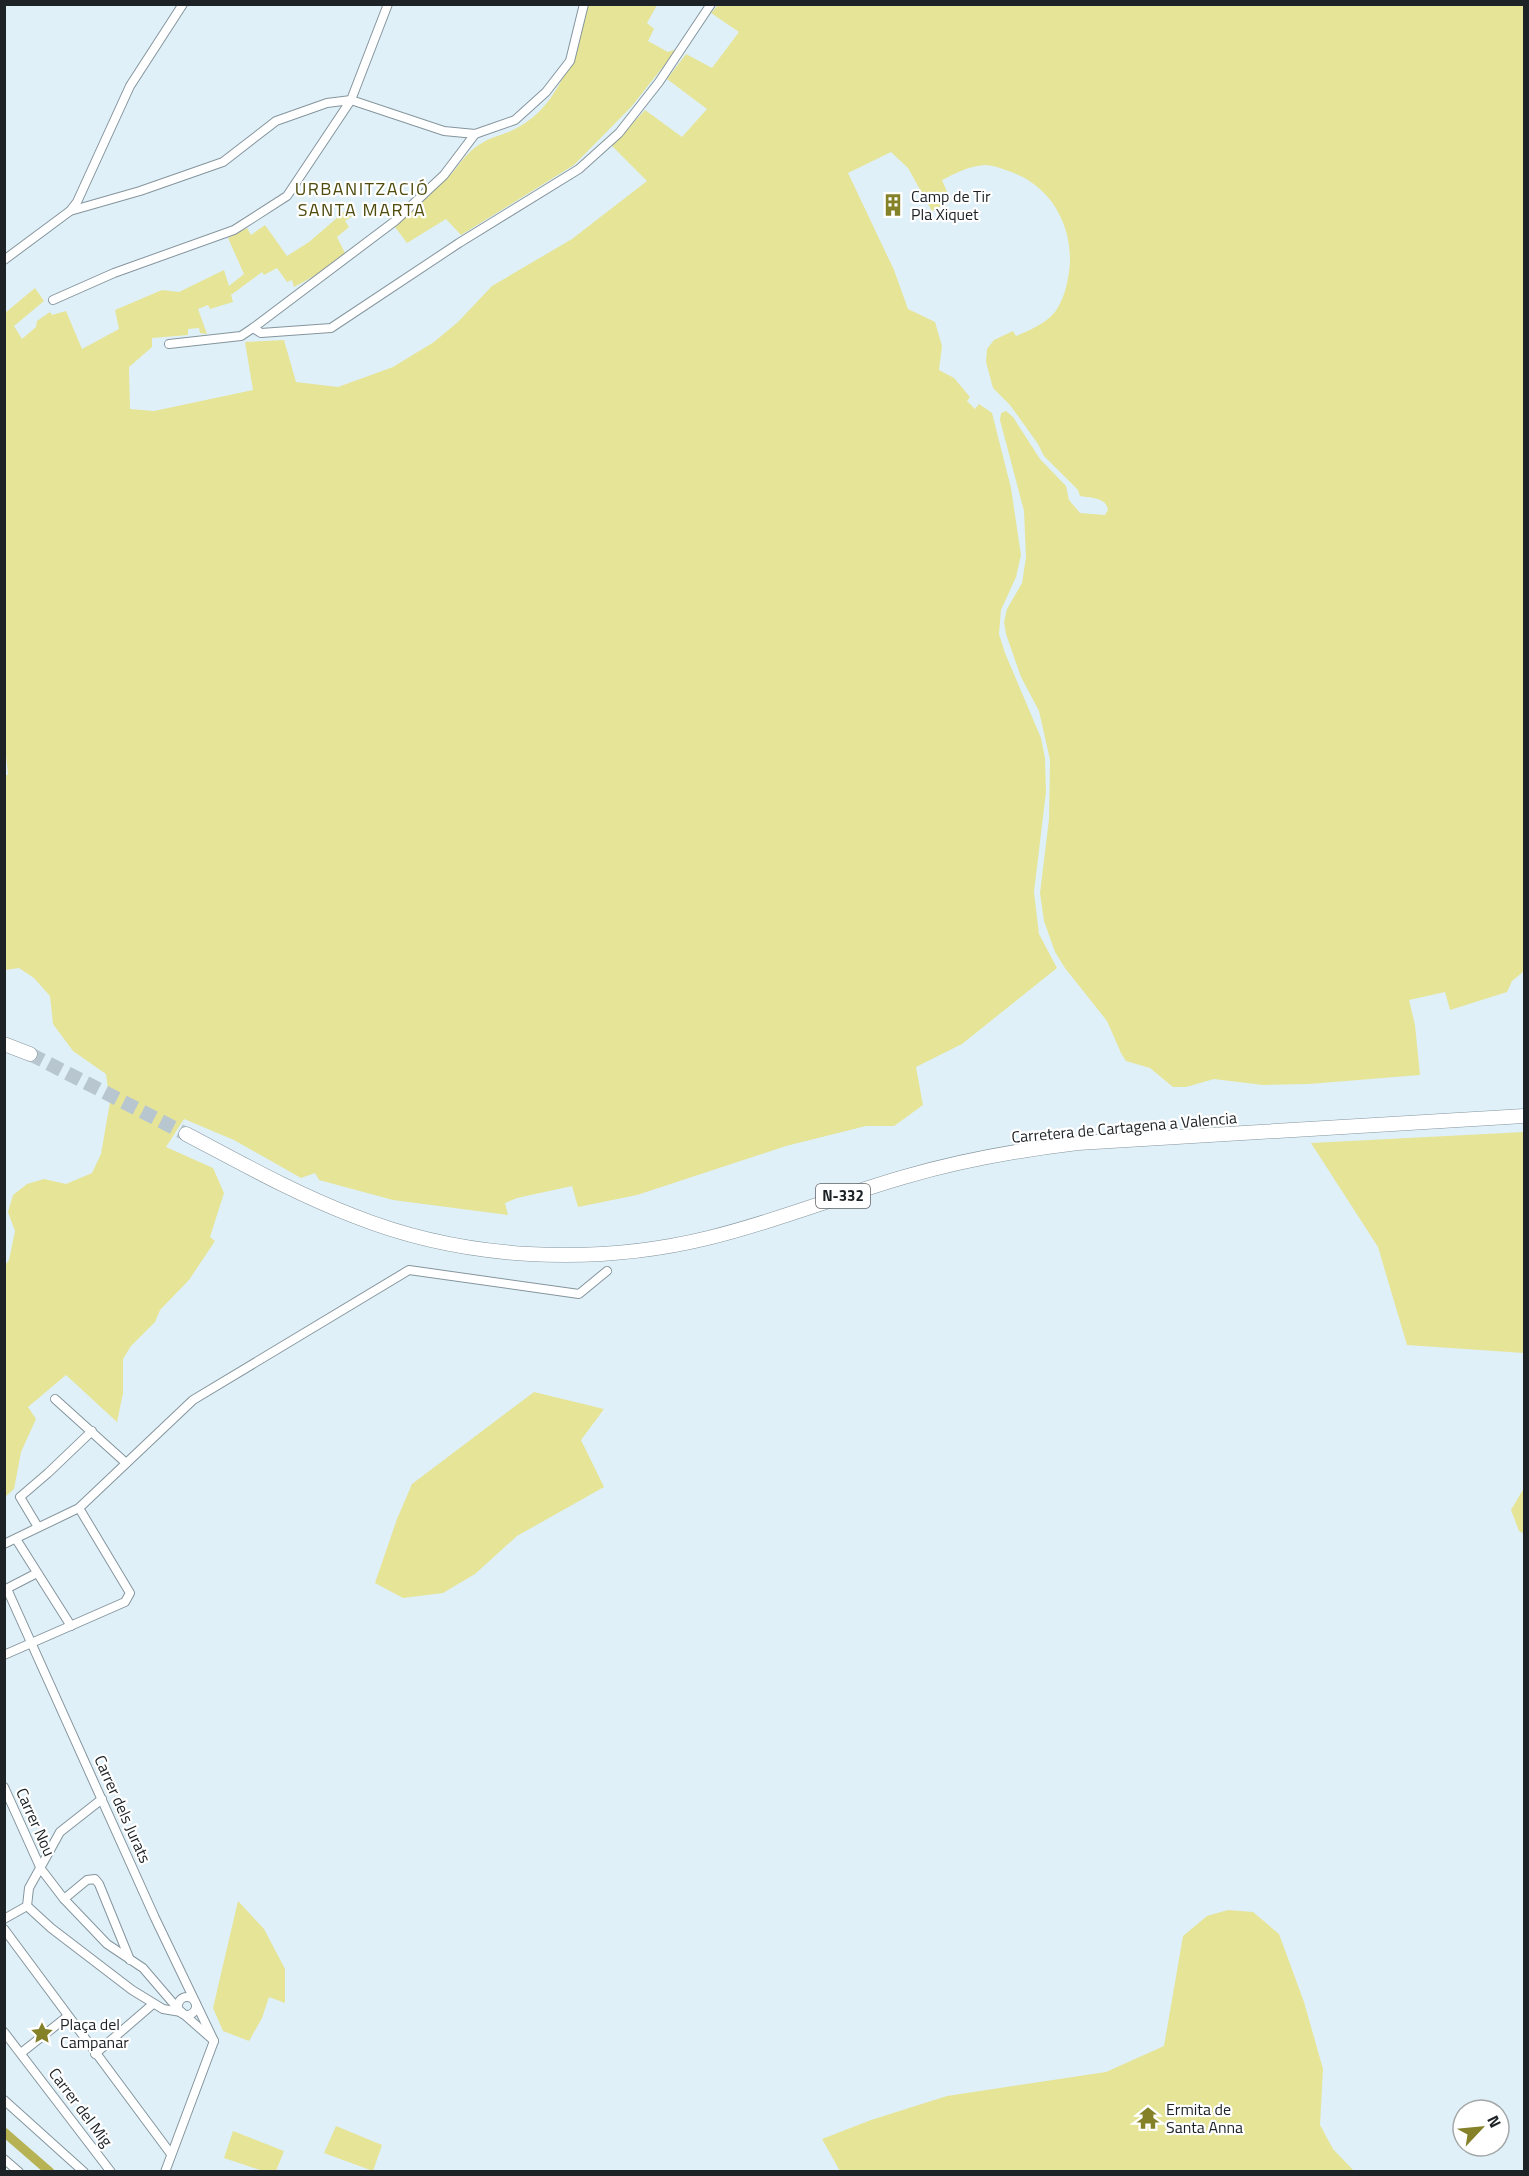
<svg xmlns="http://www.w3.org/2000/svg" width="1529" height="2176" viewBox="0 0 1529 2176" font-family="'Titillium Web',sans-serif">
	<style>
		.green { fill: #e6e496 }
		.lines { fill: none; stroke-linecap: round; stroke-linejoin: round }
		.canal { stroke: #b7b355; stroke-width: 9 }
		.trunk-tunnel { stroke: #b8c7cf; stroke-width: 14; stroke-dasharray: 14 7; stroke-linecap: butt }
		.minor-casing { stroke: #85959d; stroke-width: 10 }
		.trunk-casing { stroke: #85959d; stroke-width: 15 }
		.minor { stroke: #fff; stroke-width: 8 }
		.trunk { stroke: #fff; stroke-width: 14 }
		.labels { text-anchor: middle; stroke-width: 4.5; stroke-linejoin: round; paint-order: stroke }
		.shield { fill: #fff; stroke: #606467; stroke-width: 1.5 }
		.shield-label { font-size: 15px; font-weight: bold; fill: #1c2226 }
		.poi-label { font-size: 16px; fill: #1c2226; stroke: #fff; text-anchor: start }
		.street-label { font-size: 16px; fill: #1c2226; stroke: #fff }
		.neighbourhood-label { font-size: 18px; letter-spacing: 1.5px; fill: #4f4c0e; stroke: #fff }
	</style>
	<rect width="100%" height="100%" fill="#dff0f9"/>
	<g class="green">
		<path d="M730,4l794,1v966l-12,10 -5,11 -57,18 -5,-18 -36,8 6,25 5,50 -111,9 -46,1 -49,-6 -28,8h-13l-23,-19 -24,-7 -5,-8 -14,-32 -42,-53 -10,-16 -11,-31 -4,-28 9,-74 1,-59 -11,-49 -18,-34 -15,-43 -2,-12 3,-13 15,-26 4,-26 -2,-46 -24,-91 1,-7 5,-2 7,6 27,42 26,27 3,14 11,13 25,2 3,-5c-2,-13 -17,-12 -28,-14l-2,-6 -34,-34 -6,-12 -28,-39 -17,-17 -7,-26 1,-13 7,-9 19,-9 3,5c14,-6 29,-12 39,-24 7,-10 11,-22 13,-34 9,-44 -13,-91 -57,-106 -8,-3 -17,-7 -26,-7 -16,1 -29,8 -43,15l9,21 -19,10 -24,-43 -17,-16 -43,21 46,97 14,39 27,13 7,24 -3,24 15,8 16,19 -3,4 8,8 4,-5 13,9 19,75 10,67 -5,22 -15,33 -2,24 6,19 36,85 4,20 1,34 -12,100 5,42 18,34 -95,76 -46,23 7,38 -29,21h-28l-80,20 -149,49 -59,12 -6,-21 -55,12 -12,5 3,12 -115,-15 -74,-20 -4,-7 -14,5 -67,-38 -50,-21 -18,28 47,21 11,25 -14,44 5,4 -26,39 -29,30 -5,12 -24,24 -8,13v34l-6,29 -51,-47 -38,32 8,12 -15,33 -7,37 -9,8 -1,-230 5,-7 6,-29 -7,-19 5,-17 14,-11 17,-5 22,5 26,-11 9,-19 9,-52 -4,-28 -33,-23 -20,-27 -3,-28 -16,-18 -15,-10 -14,2 -1,-195h4l-4,-41 1,-421 30,-25 9,13 -30,25 8,13 14,-12 1,-6 13,-9 2,3 14,-4 16,38 37,-20 -4,-19 47,-20 17,2 45,-22 5,16 15,-12 -16,-36 19,-10 4,7 14,-10 22,31 22,-14 42,-36 6,7 -12,8 4,6 -12,10 9,18 -17,13 -35,19 -2,-7 -5,2 -10,-14 -13,7 -2,-3 -31,23 2,7 -23,7 -2,-4 -10,4 9,25 -7,-1 -1,-5 -11,1v6l-36,3v9l-23,20 1,42 24,2 99,-21 -8,-48 39,-2 12,42 42,5 55,-20 41,-25 24,-20 34,-36 80,-47 75,-58 -35,-35 33,-36 37,27 25,-28 -40,-30 19,-25 26,14 27,-36 -28,-19 7,-8z"/>
		<path d="M587,5h70l-10,18 7,6 -6,12 20,11 9,-3 -45,57 -58,59 -113,70 -15,-16 -39,24 -12,-16c17,-16 36,-33 53,-50 8,-7 13,-17 21,-24 18,-17 29,-15 48,-25 44,-23 59,-79 70,-123z"/>
		<path d="M1524,1132v221l-117,-8 -29,-98 -67,-104z"/>
		<path d="M534,1392l70,17 -23,31 23,47 -87,49 -42,38 -32,19 -40,5 -28,-15 22,-64 15,-35z"/>
		<path d="M1524,1488v46l-5,-3 -8,-21z"/>
		<path d="M238,1901l26,28 21,40v34l-16,-6 -7,21 -13,23 -26,-10 -10,-23z"/>
		<path d="M1228,1910l25,2 26,22 25,68 19,67 -3,56 13,24 21,22h-514l-18,-32 49,-19 76,-24 159,-24 58,-26 19,-110 24,-20z"/>
		<path d="M336,2126l46,19 -9,26 -49,-18z"/>
		<path d="M233,2131l51,20 -8,20h-13l-39,-13z"/>
	</g>
	<g class="lines">
		<path class="canal" d="M4,2132l46,40"/>
		<path class="trunk-tunnel" d="M30,1054l156,80"/>
		<g class="minor-casing">
			<g id="minor">
				<path d="M475,134l-31,41 -49,46 -142,107 8,5 70,-5 128,-85 120,-74 40,-36 40,-51 52,-78"/>
				<path d="M70,211l7,-9 53,-116 53,-82"/>
				<path d="M4,260l66,-49 70,-20 83,-29 53,-41 51,-18 24,-3 93,31 31,3 40,-14 31,-28 24,-31 14,-57"/>
				<path d="M53,300l61,-27 120,-43 53,-34 64,-96 37,-96"/>
				<path d="M169,344l72,-8 12,-8"/>
				<path d="M55,1399l71,64"/>
				<path d="M38,1527l-18,-30 28,-24 44,-42"/>
				<path d="M16,1539l55,87"/>
				<path d="M4,1544l75,-36 114,-108 216,-130 170,24 28,-23"/>
				<path d="M7,1589l148,329 59,123"/>
				<path d="M4,1590l33,-17"/>
				<path d="M4,1655l121,-53 5,-9 -51,-85"/>
				<path d="M4,1787l37,82 23,30 43,45 36,24 36,42 33,29"/>
				<path d="M64,1899l23,-19 8,-1 4,5 31,76"/>
				<path d="M27,1906l24,22 81,62 31,19 18,3"/>
				<path d="M4,1919l23,-13 2,-18 5,-9 26,-47 42,-33"/>
				<path d="M4,1929l167,225"/>
				<circle cx="187" cy="2006" r="9"/>
				<path d="M4,2032l107,140"/>
				<path d="M21,2053l47,-37"/>
				<path d="M95,2054l58,-50"/>
				<path d="M4,2100l80,72"/>
				<path d="M4,2159l15,13"/>
				<path d="M165,2172l49,-131"/>
			</g>
		</g>
		<g class="trunk-casing">
			<g id="trunk">
				<path d="M4,1044l26,10"/>
				<path d="M186,1134c55,29 110,60 168,82 110,44 239,50 354,22 67,-16 130,-42 196,-61 58,-17 115,-27 174,-34l446,-27"/>
			</g>
		</g>
		<use href="#minor" class="minor"/>
		<use href="#trunk" class="trunk"/>
	</g>
	<defs>
		<g id="building-bare" transform="scale(1.8)"><path d="M-4-6H4V6H1V3H-1V6H-4ZM-2.5-4.3h1.7v1.8h-1.7ZM.8-4.3h1.7v1.8H.8ZM-2.5-1h1.7V.8h-1.7ZM.8-1h1.7V.8H.8Z" fill="#848129" stroke="#fff" stroke-width="2.5" paint-order="stroke"/></g>
		<g id="sight-bare" transform="scale(1.8)"><path d="M0-6L1.8-2.2L6-1.7L2.9 1.2L3.7 5.4L0 3.3L-3.7 5.4L-2.9 1.2L-6-1.7L-1.8-2.2Z" fill="#848129" stroke="#fff" stroke-width="2.5" paint-order="stroke"/></g>
		<g id="temple-bare" transform="scale(1.8)"><path d="M0-6L5-2H3V0L6.5 2.5H4V6H1.5V3h-3V6H-4V2.5H-6.5L-3 0V-2H-5Z" fill="#848129" stroke="#fff" stroke-width="2.5" paint-order="stroke"/></g>
	</defs>
	<g fill-rule="evenodd">
		<use href="#building-bare" x="893" y="205"/>
		<use href="#sight-bare" x="42" y="2033"/>
		<use href="#temple-bare" x="1148" y="2118"/>
	</g>
	<g class="labels">
		<rect class="shield" x="816" y="1184" width="54" height="24" rx="4.5"/>
		<g class="shield-label">
			<text x="843" y="1201">N-332</text>
		</g>
		<g class="poi-label">
			<text x="911" y="202">Camp de Tir<tspan x="911" dy="18">Pla Xiquet</tspan></text>
			<text x="60" y="2030">Plaça del<tspan x="60" dy="18">Campanar</tspan></text>
			<text x="1166" y="2115">Ermita de<tspan x="1166" dy="18">Santa Anna</tspan></text>
		</g>
		<g class="street-label">
			<text transform="translate(1124 1127) rotate(-5)" y="6">Carretera de Cartagena a Valencia</text>
			<text transform="translate(123 1809) rotate(66)" y="6">Carrer dels Jurats</text>
			<text transform="translate(36 1822) rotate(66)" y="6">Carrer Nou</text>
			<text transform="translate(81 2107) rotate(53)" y="6">Carrer del Mig</text>
		</g>
		<g class="neighbourhood-label">
			<text x="362" y="195">URBANITZACIÓ<tspan x="362" dy="21">SANTA MARTA</tspan></text>
		</g>
	</g>
	<rect width="1529" height="2176" fill="none" stroke="#1c2226" stroke-width="12"/>
	<g transform="translate(1481 2128) rotate(64)"><circle r="28" fill="#ffffff" stroke="#a4a7a8" stroke-width="1.5"/>
	<path d="M0-4.5L10 22L0 15L-10 22Z" fill="#848129"/>
	<text y="-9" font-size="16" font-weight="bold" text-anchor="middle" fill="#1c2226">N</text>
	</g>
</svg>
